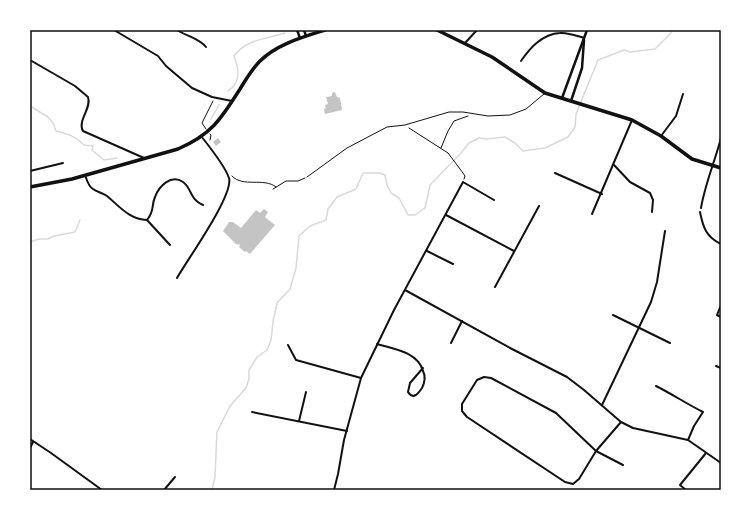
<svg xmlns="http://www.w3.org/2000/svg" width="751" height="520" viewBox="0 0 751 520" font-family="'Noto Serif',serif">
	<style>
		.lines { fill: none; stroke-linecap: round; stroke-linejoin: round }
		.stream { stroke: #d9d9d9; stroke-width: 1.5 }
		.building { fill: #c4c4c4 }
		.path { stroke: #111; stroke-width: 1 }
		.service { stroke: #111; stroke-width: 1 }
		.minor { stroke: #111; stroke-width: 2 }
		.tertiary { stroke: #111; stroke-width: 2.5 }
		.primary { stroke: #111; stroke-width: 3.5 }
		.neatline { fill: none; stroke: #111; stroke-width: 1.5 }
	</style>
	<rect width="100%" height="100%" fill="#fff"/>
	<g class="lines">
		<g class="stream">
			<path d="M228,91c13,-8 11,-23 6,-35 12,-17 33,-17 51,-23"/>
			<path d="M30,106l18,11 5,6 3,8c11,3 20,5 28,14l9,1 -1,4c2,2 9,7 12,10l13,-2"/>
			<path d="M211,119l8,-14"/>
			<path d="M30,242l9,-3h9l6,-3 21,-4 5,-12"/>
			<path d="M212,490l3,-13 2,-45 13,-26 16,-18 3,-9v-9l8,-13 10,-7 4,-10 2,-18 4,-19 13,-14 6,-21 3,-32 11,-10 16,-6 2,-11 9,-12 19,-8 7,-16h16l6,2 2,10 4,8 8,5 9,17h7l10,-7 5,-23 31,-32 8,-10 10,-5 8,1 18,-2 10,6 8,8 22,-3 23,-11 7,-10 1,-13 22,-54 26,-10 6,2 25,-3 16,-16v-3"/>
		</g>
	</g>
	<g class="building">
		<path d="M335,92l2,5 3,1 2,12 -17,4 -1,-5 2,-1 -1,-3 3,-1 -2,-7 6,-1v-3z"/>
		<path d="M218,138l3,4 -5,4 -3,-4z"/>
		<path d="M264,209l4,3 -3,5 10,8 -25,29 -4,-3 -1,1 -6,-5 1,-2 -2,-1 -1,1 -14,-14 6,-9h4l8,6 15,-18 4,3z"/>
	</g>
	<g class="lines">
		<g class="path">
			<path d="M409,128l39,25 15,20 2,3 -1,3"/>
			<path d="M206,129l-4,-6 11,-22"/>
			<path d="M210,140l1,-5 -1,-1"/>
			<path d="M441,148l7,-17 6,-10 14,-5"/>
			<path d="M232,176c11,12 32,1 44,11"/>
			<path d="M273,189l13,-8h12l7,-3"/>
		</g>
		<path class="service" d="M307,177l40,-29 40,-21 18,-2 44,-13h14l25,4 22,-1 16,-6 18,-15"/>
		<g class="minor">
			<path d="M114,30l44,26 8,10 26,22 20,9 20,4"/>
			<path d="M177,30c9,6 22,8 29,17"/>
			<path d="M465,43l12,-13"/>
			<path d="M30,60l45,26 13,11c4,11 -11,24 -5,34l61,27"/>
			<path d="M521,61c9,-13 21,-27 39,-28 7,-1 17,3 24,5"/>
			<path d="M661,136l15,-20 7,-22"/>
			<path d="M614,165l16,17 20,11 3,7 -1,12"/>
			<path d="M30,171l33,-8"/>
			<path d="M555,173l47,21"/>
			<path d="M85,175c2,5 3,11 8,14 4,3 10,4 14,7 12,10 23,24 40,24 8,-10 4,-14 8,-23 4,-11 16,-23 28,-15 9,6 6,17 20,23"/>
			<path d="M701,208c4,-24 14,-47 20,-70"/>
			<path d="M700,212c3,15 6,25 21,32"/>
			<path d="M592,214l40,-94"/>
			<path d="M446,215l68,36"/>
			<path d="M147,220l23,25"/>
			<path d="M427,251l26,13"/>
			<path d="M177,278c10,-18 57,-83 52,-100 -4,-12 -20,-32 -28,-42"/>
			<path d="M495,287l44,-81"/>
			<path d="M405,290l107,59 55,28 17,13 37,32 12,6 55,12 33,23"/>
			<path d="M721,305l-4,10 4,2"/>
			<path d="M613,315l57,28"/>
			<path d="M451,343l11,-22"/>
			<path d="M377,344c17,5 41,8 46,27 3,6 2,11 -1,17 -4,6 -9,12 -14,4l2,-9 13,-15"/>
			<path d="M288,345l8,15 65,18"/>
			<path d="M716,366l5,2"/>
			<path d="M656,386c16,8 31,18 47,26l-9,14 -6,14"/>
			<path d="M602,405l49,-103 6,-20 8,-51"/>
			<path d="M252,412l95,19"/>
			<path d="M299,421l7,-29"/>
			<path d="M621,422l-25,29 -17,28 -6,5 -8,-2 -98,-65 -5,-6v-7l15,-24 7,-3 7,1 65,35 40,38 27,14"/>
			<path d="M30,439l21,14 51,37"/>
			<path d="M30,448l3,-6"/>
			<path d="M164,490l11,-13"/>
			<path d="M334,490l4,-16 6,-34 17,-62 33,-68 69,-128 31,18"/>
			<path d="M686,490l-6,-5 26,-32"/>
		</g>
		<g class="tertiary">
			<path d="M297,30l3,8"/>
			<path d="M304,30l2,6"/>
			<path d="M562,98l25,-68"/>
			<path d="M571,101l11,-33 2,-28"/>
		</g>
		<g class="primary">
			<path d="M437,30l55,27 53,36 87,27 29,16 31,23 29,9"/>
			<path d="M30,187l42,-8 106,-30c34,-15 43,-30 62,-60 6,-10 12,-20 20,-28 17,-17 43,-24 65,-31"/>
		</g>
	</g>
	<rect width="751" height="520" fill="none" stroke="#ffffff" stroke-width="62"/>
	<rect x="31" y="31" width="689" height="458" class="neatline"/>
</svg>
